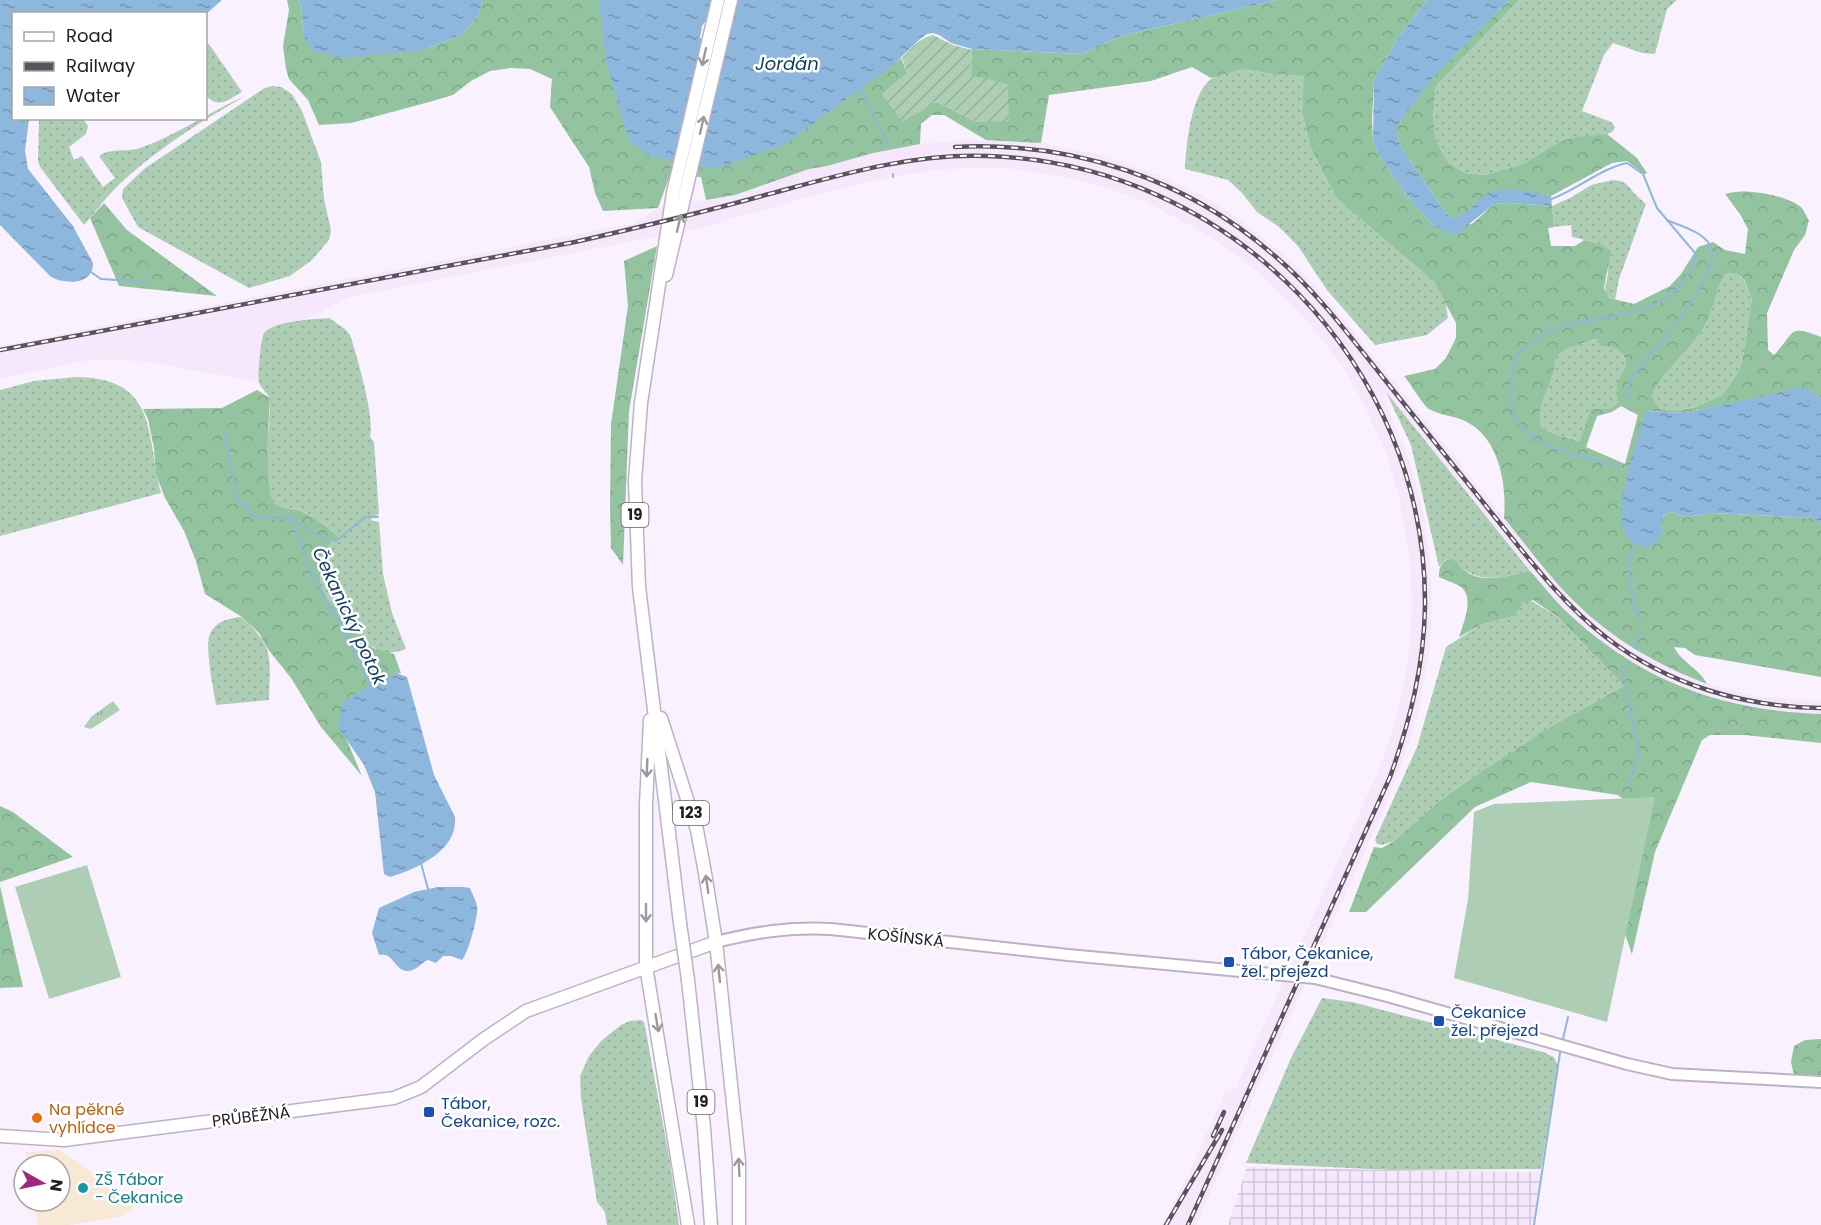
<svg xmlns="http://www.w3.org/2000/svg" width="1821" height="1225" viewBox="0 0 1821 1225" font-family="Poppins,sans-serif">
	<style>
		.industrial { fill: url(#industrial-grid) }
		.education { fill: #f7e9d5 }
		.built { fill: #f7e7fd }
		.grass { fill: url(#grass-dots) }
		.forest { fill: url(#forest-crowns); fill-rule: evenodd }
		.park { fill: url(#park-tufts) }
		.garden { fill: url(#garden-furrows) }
		.pitch { fill: #adceb5 }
		.water { fill: url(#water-ripples); fill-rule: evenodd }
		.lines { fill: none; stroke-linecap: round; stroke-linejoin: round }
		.stream { stroke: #8eb7de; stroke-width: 2 }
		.minor-casing { stroke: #beb1c4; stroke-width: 14 }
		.major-casing { stroke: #beb1c4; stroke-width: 15 }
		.minor { stroke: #fff; stroke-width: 10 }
		.major { stroke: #fff; stroke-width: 12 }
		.rail-casing { stroke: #5a545d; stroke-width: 4.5 }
		.rail { stroke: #fff; stroke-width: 2; stroke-dasharray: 7; stroke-linecap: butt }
		.major-bridge-casing { stroke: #beb1c4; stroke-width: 15; stroke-linecap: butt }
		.major-bridge { stroke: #fff; stroke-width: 12 }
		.oneway { stroke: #9c999c }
		.transit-dot { fill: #1a4fb4; stroke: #fff; stroke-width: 2 }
		.food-dot { fill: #e8710a; stroke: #fff; stroke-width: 2 }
		.culture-dot { fill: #0f9aa8; stroke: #fff; stroke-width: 2 }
		.labels { text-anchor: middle; stroke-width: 5; stroke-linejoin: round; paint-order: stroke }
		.shield { fill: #fff; stroke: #646166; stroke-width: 1.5 }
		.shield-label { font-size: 15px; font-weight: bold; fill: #221d24 }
		.street-label { font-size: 16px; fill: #221d24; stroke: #fff }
		.transit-label { font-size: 16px; fill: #164399; stroke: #fff; text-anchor: start }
		.food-label { font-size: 16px; fill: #c56008; stroke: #fff; text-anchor: start }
		.culture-label { font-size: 16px; fill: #0d838f; stroke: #fff; text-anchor: start }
		.water-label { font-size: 18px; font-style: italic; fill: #123e64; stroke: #fff }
	</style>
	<defs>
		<pattern id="industrial-grid" width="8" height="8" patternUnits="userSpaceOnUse" patternTransform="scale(1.5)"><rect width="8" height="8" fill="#f7e7fd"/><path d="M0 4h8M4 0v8" fill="none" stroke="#d3c6d9"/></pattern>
		<pattern id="grass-dots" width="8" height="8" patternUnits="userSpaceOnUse" patternTransform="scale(1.5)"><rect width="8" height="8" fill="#adceb5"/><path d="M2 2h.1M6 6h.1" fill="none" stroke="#95b09c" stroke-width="1.8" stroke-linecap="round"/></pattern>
		<pattern id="forest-crowns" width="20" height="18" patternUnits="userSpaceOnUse" patternTransform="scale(1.5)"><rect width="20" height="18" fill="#93c39f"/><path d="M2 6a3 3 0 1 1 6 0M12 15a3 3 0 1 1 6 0" fill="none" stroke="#7ea789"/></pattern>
		<pattern id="park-tufts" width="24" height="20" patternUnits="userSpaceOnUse" patternTransform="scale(1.5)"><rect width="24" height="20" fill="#adceb5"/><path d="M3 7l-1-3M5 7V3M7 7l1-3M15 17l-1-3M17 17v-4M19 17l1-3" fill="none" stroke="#95b09c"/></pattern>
		<pattern id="garden-furrows" width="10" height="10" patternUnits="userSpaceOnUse" patternTransform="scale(1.5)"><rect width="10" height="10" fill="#adceb5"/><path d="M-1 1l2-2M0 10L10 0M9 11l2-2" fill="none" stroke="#95b09c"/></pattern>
		<pattern id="water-ripples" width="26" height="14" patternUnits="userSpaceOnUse" patternTransform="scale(1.5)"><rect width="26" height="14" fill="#8eb7de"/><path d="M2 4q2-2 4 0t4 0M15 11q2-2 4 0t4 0" fill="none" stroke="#7494b4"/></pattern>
	</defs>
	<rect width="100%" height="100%" fill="#faf1fe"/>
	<path class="industrial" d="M1247,1167l145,3 150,2 -9,53h-305z"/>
	<path class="education" d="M60,1150l57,39 20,16 -17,12 -51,8h-31l-5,-24h27v-36h-33l-1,-13z"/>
	<path class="built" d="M965,140h46l30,3 61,12 56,19 49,24 24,15 51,40 27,26 43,50 188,234 34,38 18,17 20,16 43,27 52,23 49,12 65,5v13l-46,-2 -47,-9 -25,-7 -54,-23 -44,-28 -40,-35 -35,-39 -144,-178 -3,2 23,56 7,20 10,41 7,47 2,44 -2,43 -11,64 -14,45 -19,50 -190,420h-34l26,-50 37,-83 10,-3 143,-317 15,-44 11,-43 6,-41 2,-41 -2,-42 -11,-63 -11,-40 -25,-56 -21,-36 -40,-52 -43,-41 -36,-28 -37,-22 -38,-20 -38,-14 -38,-11 -66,-10 -61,1 -42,6 -69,15 -138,39 -346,68 -44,22 -37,9 -7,8 -4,46 -116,-21 -53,-1 -89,19v-33l635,-123 23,-15 77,-13 74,-26 18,-3 46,-13 47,-9z"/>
	<g class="grass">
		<path d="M1519,0h158l-10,9 -12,45 -13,-1 -29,-10 -9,12 -22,56 29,11 4,5 -2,4 -5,3 -48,7 -37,23 -38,11 -20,-2 -16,-10 -13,-22 -3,-23 3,-32z"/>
		<path d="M206,43l3,1 33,48c-15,8 -22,17 -36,4z"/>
		<path d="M1244,69l27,5 34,2 -3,36 8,34 26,52 98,84 12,22 2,14 -21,17 -52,10 -48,-55 -29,-44 -19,-19 -22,-15 -15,-19 -14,-13 -43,-11c1,-22 6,-79 28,-91 9,-5 22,-6 31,-9z"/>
		<path d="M272,86l9,1 11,7 10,17 19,51 3,37 7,31 -2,10 -17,20 -22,16 -41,12 -111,-61 -16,-29 1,-9 21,-20 119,-80z"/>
		<path d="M245,96c-43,25 -85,51 -121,84 -15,13 -27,30 -40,45l-44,-58 -2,-6 1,-42h44l5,7 -2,8 -17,13 5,13 8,-4 21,31 12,-9 -16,-22c13,-9 26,-3 41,-8 37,-13 69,-36 105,-52z"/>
		<path d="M1613,180c12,1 14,4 21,13 3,4 8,7 12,11l-27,75 -4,21 -6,-2c-7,-10 -2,-14 -1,-25 0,-9 -7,-21 -10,-30l-26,-6 -1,-12 -17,2 -2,-21 20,-9 19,-12z"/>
		<path d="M1729,273l9,2 6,5 8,20 -10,63 -5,11 -15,21 -26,12 -14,3 -22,-1 -8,-13c10,-24 31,-39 46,-60 14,-18 16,-40 26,-60z"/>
		<path d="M329,318l16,11 5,6c7,21 25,83 20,102l4,5 5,72 -9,6 9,2 4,52 9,39 14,36c-11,4 -21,6 -31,-1 -11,-6 -52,-51 -55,-63 -5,-19 3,-29 12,-44l6,-2c-4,-9 -29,-26 -39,-29 -8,-3 -20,0 -26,-8 -11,-16 -3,-78 -3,-100 0,-8 -8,-12 -11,-19 -2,-6 2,-45 5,-50 9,-12 50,-14 65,-15z"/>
		<path d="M1597,339l24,12 4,9v10l-6,9 -2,25 -8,5h-18l-10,32 -27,-7 -13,-7c-3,-23 3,-26 10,-47 3,-7 4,-16 5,-24l13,-8z"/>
		<path d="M76,377c82,1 70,56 85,116l-161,43v-146l34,-9z"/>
		<path d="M1386,392l144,179c-18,4 -43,12 -60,2 -7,-3 -13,-10 -18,-15l-7,2 -6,7 -28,-122z"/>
		<path d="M1530,600l28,17 66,69 -74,41 -45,31 -26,15 -37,26 -48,42 -12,4 -5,-1 -2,-4 3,-7 39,-86 29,-100 34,-22 34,-9 10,-13z"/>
		<path d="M242,617c33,31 28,40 27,83l-53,5c-2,-14 -12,-60 -6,-71 6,-13 19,-16 32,-17z"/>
		<path d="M1322,998l30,4 191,50 11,5 4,9 -17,103 -149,1 -146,-7 45,-105z"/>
		<path d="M641,1020l3,2 2,10 24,130 9,63h-72l-2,-13 -8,-10 -16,-103 -1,-23 9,-20 12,-15 20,-16 9,-4z"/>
	</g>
	<g class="forest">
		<path d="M287,0h11l3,5 3,33 119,12 40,-16 15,-19 5,-15h116l30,140 211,-37 61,-45 6,15 22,29 11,1 36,19 -5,-47 1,-26 110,5 39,-18 156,-36h150l-28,37 -25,43 -2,41 1,19 5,13 29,43 26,29 39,-1 22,-20 16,-1 42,3 2,21 -6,1 3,18h24l9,-6 14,3 13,8 -7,37 5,10 25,6 36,-18 11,-12 17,-27 15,-5 12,8 20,4 3,-25 -8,-15 -15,-20c18,-7 61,1 76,13 3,3 5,9 8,13l-4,15 -11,15 -27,63 1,37 6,5c22,-23 13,-31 47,-18v61l-17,-10 -118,25 -40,-2 16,122 -1,-10 3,-8 7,-3 15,5 26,-4 103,5 6,6v153l-126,-22 -10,-7 -11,-1c7,15 26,22 33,37 -49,-19 -94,-44 -132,-82 -26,-25 -48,-56 -71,-84 3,-34 -5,-81 -39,-97 -11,-5 -26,-6 -36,-12 -7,-5 -18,-25 -25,-33l31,-7 11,-11 10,-20v-15l-22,-41 -98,-84 -26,-52 -8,-34 2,-36 -33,-2 -27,-5 -33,9 -19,-11 -41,14 -102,14 -8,48 -55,-3 -42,-25h-12l-11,9 -1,20 -47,9 -46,13 -18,3 -74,26 -29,5 -5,-23 -31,-2 -12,33 -55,3 -8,-18 -6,-26 -39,-60 2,-28 -22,-10 -19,-1 -21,3 -19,10 -18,14 -20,6 -82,22 -32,2 -11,-25 -19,-21 -3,-10 -3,-23 6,-36zM1729,273l9,2 6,4 8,21 -10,63 -5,11 -15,21 -26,12 -14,3 -22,-1 -8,-13c10,-24 31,-39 46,-60 14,-18 16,-40 26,-60zM1596,339l5,7c14,-1 27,6 24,22 -2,6 -7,10 -8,17 -1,6 1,12 0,19l-8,5h-18l-11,32 -26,-7 -13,-7c-3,-23 3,-26 10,-47 3,-7 4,-16 5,-24l13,-8zM1621,406l17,9 -13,49 -39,-17 11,-31 15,-4z"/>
		<path d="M1509,0h10l-83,86 -3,32 3,23 13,22 16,10 20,2 38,-11 37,-23 17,-4 30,-3 30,24 10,15 -3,1 -17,-13 -15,2 -61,33 -13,-2 -63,11c-5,7 -16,13 -25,13l-45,-64 -8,-17v-11l37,-51z"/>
		<path d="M104,203l23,27 90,66 -98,-10 -29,-68z"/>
		<path d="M657,246l-28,165 -6,154 -12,-17 -1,-41 1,-83 17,-118 -4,-45z"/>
		<path d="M257,390l13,8c-1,19 -7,96 5,106 6,5 16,4 23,6 11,3 34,19 41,29l-7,2 -12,20v24l8,14 45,49 21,6 7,19h-4l-59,54 8,11 16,38 -41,-49 -30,-49 -24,-30 -8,-15 -17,-16 -37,-23 -9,-33 -12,-30 -19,-33 -9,-24 -2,-26 -6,-29 -5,-10 79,-1z"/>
		<path d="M1452,558c6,5 11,12 18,16 17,9 42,1 60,-3 13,14 24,29 37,41 73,69 155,99 254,102v29l-76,-8h-35l-8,5 -47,112 -23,102 -10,-28 14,-117 -18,-14 -87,-13 -56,25 -109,105h-17l25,-65 8,1 12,-7 48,-42 37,-26 26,-16 45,-30 74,-41 -66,-69 -25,-17 -9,3 -10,13 -34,9 -21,12c4,-13 16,-39 2,-50 -6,-4 -16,-7 -22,-10 0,-10 2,-16 13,-19z"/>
		<path d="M0,806l13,6 60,45 -73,25z"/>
		<path d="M0,886l23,101 -23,1z"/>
		<path d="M1821,1039v38l-27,-2 -3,-13 3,-16 11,-6z"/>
	</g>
	<path class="park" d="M113,701l7,9 -29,19 -7,-2 7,-10z"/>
	<path class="garden" d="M933,35l20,10 19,5 -1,25 37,9 1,37 -33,1 -36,-19 -10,-1 -2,5 -26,15 -21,-29 26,-20 -5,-15c9,-9 17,-20 31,-23z"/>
	<g class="pitch">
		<path d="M1655,797l-48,225 -153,-44 14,-79 6,-87 20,-8z"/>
		<path d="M87,865l34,112 -72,22 -34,-112z"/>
	</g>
	<g class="water">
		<path d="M0,0h222l-16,14h-192v104l15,1 -4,32 3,18 45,57 20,37c0,23 -28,21 -42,14l-51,-52z"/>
		<path d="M298,0h185l-5,15 -15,19 -40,16 -80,8 -28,-6 -11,-14 -3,-33z"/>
		<path d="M599,0h678l-156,36 -39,18 -110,-5 -21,-6 -12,-8 -6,-2 -6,1 -7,5 -27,26 -108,79 -70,25 -66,-13 -20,-16 -23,-78zM708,18l15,6 -7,25 -16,-11 2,-12z"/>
		<path d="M1427,0h82l-74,75 -38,51v11l8,17 45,64c21,0 27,-23 44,-27 19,-5 38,2 57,5l1,10 -42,-3 -16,1 -37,30 -15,-3 -9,-6 -26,-29 -29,-43 -5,-13 1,-60 25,-43z"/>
		<path d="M1804,387l17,11v126l-7,-6 -102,-5 -26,4 -15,-5 -7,3 -3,8 1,10 -7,11 -11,3c-7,-3 -16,-6 -19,-13 -12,-27 12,-94 21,-123l40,2z"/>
		<path d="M397,673l10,4 27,98 21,42c3,34 -39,52 -65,60l-6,-3 -9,-82 -11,-27 -26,-38 4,-23 28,-19z"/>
		<path d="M438,887h25l7,1c2,6 6,12 7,18 2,8 -9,48 -15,54l-11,-4h-8l-7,7 -8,-3c-8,3 -11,11 -21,11 -13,-1 -14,-20 -28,-16l-7,-22 7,-25 35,-16z"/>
	</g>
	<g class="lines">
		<g class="stream">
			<path d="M860,88l28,57"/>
			<path d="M893,174v3"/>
			<path d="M1549,200c27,-9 50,-31 78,-37l16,11 14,34 38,45c1,8 -3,14 -7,21 -26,51 -105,37 -148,62 -22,14 -26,18 -28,43 -1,6 -2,13 -2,19 5,51 69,57 109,68"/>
			<path d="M91,272l10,7 48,3"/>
			<path d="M1629,400l-2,-11 6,-13c18,-23 93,-103 77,-131 -8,-14 -30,-19 -43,-25"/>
			<path d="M225,435l14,71 8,-2 3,11 25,4 16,-2 17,49 54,100 8,22"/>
			<path d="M291,517c14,9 29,23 45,24l29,-24h13"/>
			<path d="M1635,543l-6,20 4,42 7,12"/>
			<path d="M1636,648l2,-15"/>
			<path d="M1628,662l-5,12 16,78 -9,31"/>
			<path d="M421,863l7,26"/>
			<path d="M1563,1039l5,-22"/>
			<path d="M1534,1225l26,-172"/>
		</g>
		<g class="minor-casing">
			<path id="minor" d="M716,942c40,-10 73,-15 115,-13l237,26 247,23 72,18 240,68 45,10 149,8"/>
		</g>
		<g class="major-casing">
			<g id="major">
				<path d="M666,275l65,-275"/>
				<path d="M661,718l36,112 8,43 11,69 23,219v64"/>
				<path d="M650,720l-4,85v161l42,259"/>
				<path d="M680,923l-41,-336 -4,-106 6,-78 32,-210 45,-193"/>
				<path d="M688,980l16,148 7,97"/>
				<path d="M0,1136l64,4 330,-42 27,-11 63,-48 42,-28 190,-69"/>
			</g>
		</g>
		<use href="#minor" class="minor"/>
		<use href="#major" class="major"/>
		<g class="rail-casing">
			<g id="rail">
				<path d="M955,147c119,-6 232,32 321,110 40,34 72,77 105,118 36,45 72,90 109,136 36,44 71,92 117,127 61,47 138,69 214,70"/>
				<path d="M0,350l575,-108c61,-14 122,-28 183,-45 75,-20 151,-44 229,-41 241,7 440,207 438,450 -1,60 -15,115 -35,171l-202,448"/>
				<path d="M1213,1136l11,-24"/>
				<path d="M1166,1225l56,-95"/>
			</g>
		</g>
		<use href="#rail" class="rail"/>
		<g class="major-bridge-casing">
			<path id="major-bridge" d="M680,923l8,57"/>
		</g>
		<use href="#major-bridge" class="major-bridge"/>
	</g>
	<defs><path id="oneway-shaft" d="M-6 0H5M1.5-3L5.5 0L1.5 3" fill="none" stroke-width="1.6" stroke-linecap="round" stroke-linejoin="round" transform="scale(1.5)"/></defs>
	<g class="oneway">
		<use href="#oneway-shaft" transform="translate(704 57) rotate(103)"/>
		<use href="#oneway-shaft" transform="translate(702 125) rotate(-77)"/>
		<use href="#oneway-shaft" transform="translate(679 223) rotate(-77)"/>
		<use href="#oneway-shaft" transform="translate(647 768) rotate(92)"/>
		<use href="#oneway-shaft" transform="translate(707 884) rotate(-98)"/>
		<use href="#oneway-shaft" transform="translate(646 913) rotate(90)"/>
		<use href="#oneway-shaft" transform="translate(719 973) rotate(-96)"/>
		<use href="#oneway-shaft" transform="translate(657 1023) rotate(80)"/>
		<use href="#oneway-shaft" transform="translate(739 1167) rotate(-93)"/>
	</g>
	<g class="transit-dot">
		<rect x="1223" y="956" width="12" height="12" rx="3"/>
		<rect x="1433" y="1015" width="12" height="12" rx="3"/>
		<rect x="423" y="1106" width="12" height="12" rx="3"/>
	</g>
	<circle class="food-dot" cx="37" cy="1118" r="6"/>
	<circle class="culture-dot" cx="83" cy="1188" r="6"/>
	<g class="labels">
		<g class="shield">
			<rect x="621.5" y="503" width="27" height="24" rx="4.5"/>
			<rect x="673" y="801" width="36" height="24" rx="4.5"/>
			<rect x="687.5" y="1090" width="27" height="24" rx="4.5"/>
		</g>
		<g class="shield-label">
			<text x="635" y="520">19</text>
			<text x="691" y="818">123</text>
			<text x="701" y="1107">19</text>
		</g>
		<g class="street-label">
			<text transform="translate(906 937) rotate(6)" y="6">KOŠÍNSKÁ</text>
			<text transform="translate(251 1116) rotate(-7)" y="6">PRŮBĚŽNÁ</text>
		</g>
		<g class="transit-label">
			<text x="1241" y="959">Tábor, Čekanice,<tspan x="1241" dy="18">žel. přejezd</tspan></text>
			<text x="1451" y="1018">Čekanice<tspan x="1451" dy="18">žel. přejezd</tspan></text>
			<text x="441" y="1109">Tábor,<tspan x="441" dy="18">Čekanice, rozc.</tspan></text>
		</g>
		<g class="food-label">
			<text x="49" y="1115">Na pěkné<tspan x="49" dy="18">vyhlídce</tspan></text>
		</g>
		<g class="culture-label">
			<text x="95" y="1185">ZŠ Tábor<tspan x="95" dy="18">- Čekanice</tspan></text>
		</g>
		<g class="water-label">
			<text x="787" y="70">Jordán</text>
			<text transform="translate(349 616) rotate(65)" y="6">Čekanický potok</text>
		</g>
	</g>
	<rect x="12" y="12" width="195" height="108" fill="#ffffff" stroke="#a7a5a7" stroke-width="1.5"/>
	<rect x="24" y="32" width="30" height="9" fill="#ffffff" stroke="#a7a5a7" stroke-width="1.5"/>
	<text x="66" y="42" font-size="18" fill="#221d24">Road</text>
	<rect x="24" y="62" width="30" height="9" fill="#5a545d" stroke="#a7a5a7" stroke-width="1.5"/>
	<text x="66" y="72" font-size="18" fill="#221d24">Railway</text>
	<rect x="24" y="87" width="30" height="18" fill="url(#water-ripples)" stroke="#a7a5a7" stroke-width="1.5"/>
	<text x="66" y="102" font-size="18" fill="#221d24">Water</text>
	<g transform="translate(42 1183) rotate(99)"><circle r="28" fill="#ffffff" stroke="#a7a5a7" stroke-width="1.5"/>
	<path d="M0-4.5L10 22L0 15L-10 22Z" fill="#a02880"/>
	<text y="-9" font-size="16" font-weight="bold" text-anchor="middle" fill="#221d24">N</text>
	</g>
</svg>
